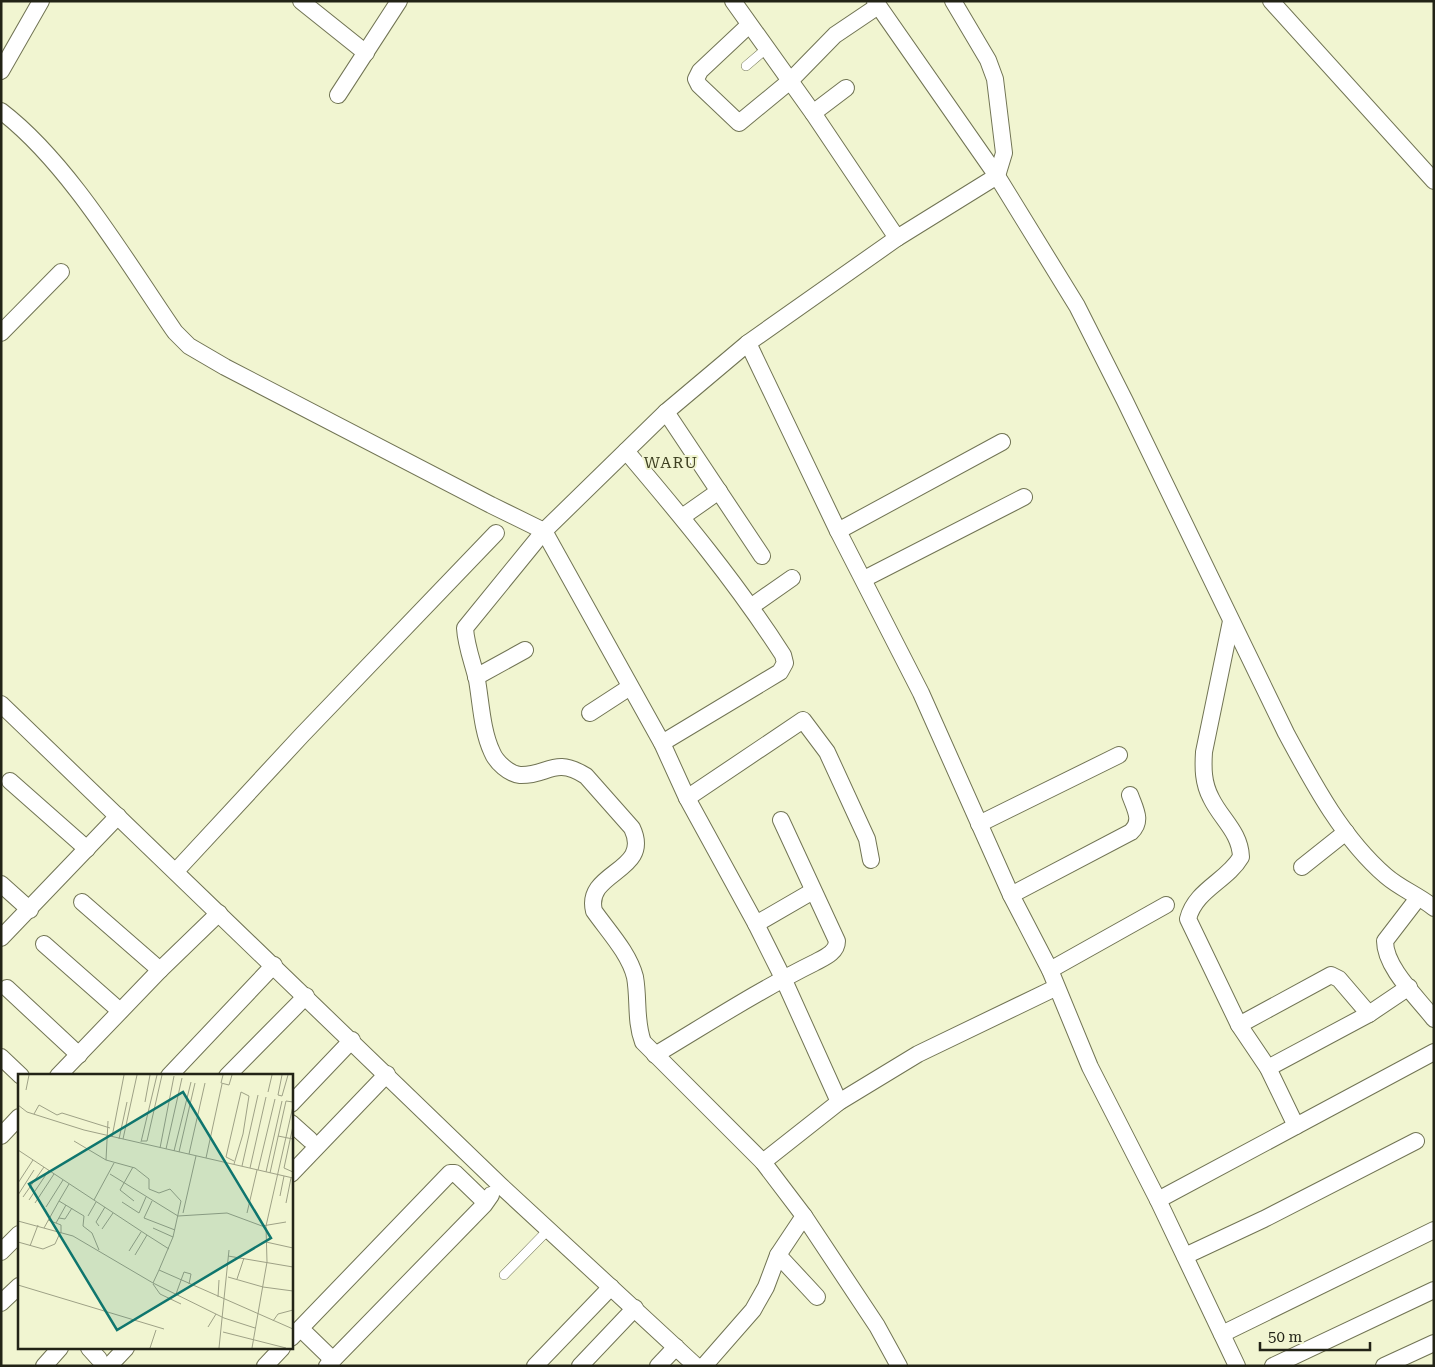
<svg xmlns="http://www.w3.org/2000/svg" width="1435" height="1367" viewBox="0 0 1435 1367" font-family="'Roboto Serif',serif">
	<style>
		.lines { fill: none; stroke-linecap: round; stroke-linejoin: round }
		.lane-casing { stroke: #717454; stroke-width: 10 }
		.street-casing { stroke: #717454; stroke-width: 18 }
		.lane { stroke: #fff; stroke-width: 9 }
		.street { stroke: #fff; stroke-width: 16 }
		.labels { text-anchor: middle; stroke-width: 4; stroke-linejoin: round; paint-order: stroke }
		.quarter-label { font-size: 16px; letter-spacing: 1px; fill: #3f4122; stroke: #f1f5d1 }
		.inset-road { fill: none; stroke: #9ea186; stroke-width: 1 }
		.view { fill: #0f766e; fill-opacity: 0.15; stroke: #0f766e; stroke-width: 2.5 }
		.inset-edge { fill: none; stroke: #222316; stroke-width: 2.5 }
	</style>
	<rect width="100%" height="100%" fill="#f1f5d1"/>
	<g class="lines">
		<g class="lane-casing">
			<g id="lane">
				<path d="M746,66l21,-18"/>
				<path d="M504,1275l44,-45"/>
			</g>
		</g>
		<g class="street-casing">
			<g id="street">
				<path d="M301,1l65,52"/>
				<path d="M733,1l80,112 84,125 100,-62 80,130 48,95 161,332c27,50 56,105 100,143 15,13 34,20 48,32"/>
				<path d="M875,1l122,175"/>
				<path d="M953,1l35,59 7,19 9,74 -7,23"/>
				<path d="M1271,1l163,180"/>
				<path d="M749,25l-49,46 -4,8 3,6 40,38 51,-42 45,-46 43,-29"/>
				<path d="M1,71l40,-70"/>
				<path d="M338,95l61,-94"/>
				<path d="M1,111c68,52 125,150 174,221l14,14 36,21 266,138 53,26 118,212 25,55 69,126 27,54 56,124"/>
				<path d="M813,113l33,-25"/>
				<path d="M1,333l60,-61"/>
				<path d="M748,343l90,188 164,-89"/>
				<path d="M666,412l96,144"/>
				<path d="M626,451c56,66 110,131 157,204l2,8 -5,9 -118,71"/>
				<path d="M682,517l37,-26"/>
				<path d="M838,531l83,162 90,202 39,75 40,97 68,133 79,166"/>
				<path d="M864,579l160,-82"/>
				<path d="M752,606l40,-28"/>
				<path d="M1231,621l-27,131c-1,16 -1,31 7,46 10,21 29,34 30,59 -14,24 -46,33 -53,62l51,106 29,43 28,58 138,-74"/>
				<path d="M476,677l49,-27"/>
				<path d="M1,704l499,481 196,181"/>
				<path d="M590,713l40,-26"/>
				<path d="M10,781l77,68"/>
				<path d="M687,798l116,-78 24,32 40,87 4,21"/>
				<path d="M979,824l140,-69"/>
				<path d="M1302,867l44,-35"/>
				<path d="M176,871l126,-136 194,-202"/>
				<path d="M1,884l29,26"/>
				<path d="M1011,895l120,-63c12,-11 4,-23 -1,-37"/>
				<path d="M1418,898l-33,43c0,27 33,57 49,78"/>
				<path d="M82,902l78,68"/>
				<path d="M756,924l57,-33"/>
				<path d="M1,938l117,-122"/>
				<path d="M44,944l76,67"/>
				<path d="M1050,970l116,-65"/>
				<path d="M7,988l72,67"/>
				<path d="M1239,1025l92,-50 8,4 30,35"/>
				<path d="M655,1055c52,-31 104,-65 159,-92 9,-5 23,-10 23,-22l-56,-121"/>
				<path d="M1,1057l20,19"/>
				<path d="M1268,1068l101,-54 40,-27"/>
				<path d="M58,1076l102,-106 59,-57"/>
				<path d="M169,1076l105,-111"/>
				<path d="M227,1076l79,-80"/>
				<path d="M291,1104l61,-64"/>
				<path d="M291,1123l19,17"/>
				<path d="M1,1136l18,-19"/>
				<path d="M763,1162l76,-60 79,-48 137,-66"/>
				<path d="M291,1174l96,-100"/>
				<path d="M1158,1200l138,-74"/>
				<path d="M804,1216l73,110 22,40"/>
				<path d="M1,1252l18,-18"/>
				<path d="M778,1255l39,42"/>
				<path d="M1185,1256l79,-37 152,-78"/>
				<path d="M1,1303l18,-17"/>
				<path d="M301,1329l32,31"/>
				<path d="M1222,1334l212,-104"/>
				<path d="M291,1338l159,-165h5l30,29"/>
				<path d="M89,1348l10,11"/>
				<path d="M44,1366l16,-18"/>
				<path d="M109,1366l17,-18"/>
				<path d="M265,1366l17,-18"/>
				<path d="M327,1366l157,-161 7,-10"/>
				<path d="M535,1366l76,-79"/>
				<path d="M580,1366l55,-58"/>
				<path d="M658,1366l18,-19"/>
				<path d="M704,1366l49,-56 13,-23 12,-32 26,-39 -41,-54 -120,-120c-8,-21 -4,-43 -8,-65 -6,-24 -27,-46 -41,-66 -10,-40 59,-39 38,-83l-46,-52c-32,-20 -38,0 -66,-1 -11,-1 -24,-13 -28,-23 -10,-21 -11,-49 -15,-72 -4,-17 -11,-34 -12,-52l79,-97 122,-119 82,-69 149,-105"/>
				<path d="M1273,1366l161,-76"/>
				<path d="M1384,1366l50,-23"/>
			</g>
		</g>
		<use href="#lane" class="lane"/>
		<use href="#street" class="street"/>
	</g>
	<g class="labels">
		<g class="quarter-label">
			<text x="671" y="468">WARU</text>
		</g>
	</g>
	<g transform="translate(18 1074)">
		<rect width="275" height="275" fill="#f1f5d1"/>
		<path class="inset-road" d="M205,1l-2,8 8,2 3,-10M264,1l-4,20 4,1 6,-21M8,16l3,-15M250,18l4,-17M127,28l5,-27M0,31l9,7 57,18 209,48M16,40l5,-9 18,10 5,-2 48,15M90,47l-2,39 29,8 14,11v10l10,4 11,-4 11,12 -8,36 -14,33M275,52l-9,42 9,4M260,62l15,3M94,63l12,-62M101,65l8,-37M105,65l14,-64M56,67l32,19M124,67h5l15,-66M123,68l16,-67M142,74l14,-72M148,75l16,-71M0,76l129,85M156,77l17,-69M161,78l16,-69M171,80l16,-71M188,84l16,-74M216,90l9,-30 6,-38 -8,-4 -15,65 8,4M224,92l16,-71M115,93l-13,23 14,11M232,94l16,-71M240,96l17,-71M248,98l16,-71M252,99l16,-72 7,1M92,100l68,42 49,-3 35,13 24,-4M0,109l15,-23M0,121l16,-25M262,122l4,-20M5,123l21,-30M11,126l20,-30M76,126l20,-37M41,127l10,-17M134,127l-8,17 31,12M104,128l17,11 7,-16M17,129l19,-29M268,129l5,-25M28,133l17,-27M165,139l13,-57M229,139l10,-43M70,142l8,-14M41,144l6,1 7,-11M30,146l13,5v8M0,147l55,15 80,47 6,-13 134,59M38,149l10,-18M81,152l-3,-4 9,-15M26,154l15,-27 25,15 -1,10 9,7 7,17M135,154l20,9M84,155l11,-16M0,168l25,7 12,-5 5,-11M248,168l27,6M12,172l8,-21M111,177l12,-19M117,181l12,-20 22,14M210,182l65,11M210,203l35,10 30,4M219,205l7,-21M135,209l71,35 31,10M135,210l7,10 21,10M0,211l146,44M158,220l8,-22 7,2 -2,10M200,223l1,-17M255,247l5,-7 15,-4M190,253l8,-13M205,258l63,16M132,274l6,-18M201,274l10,-98M234,274l15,-86 -1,-36 27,-120"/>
		<path class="view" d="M165,18l88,146 -154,92 -88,-146z"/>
		<rect width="275" height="275" class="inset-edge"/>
	</g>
	<rect width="1435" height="1367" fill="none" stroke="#222316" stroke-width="5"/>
	<path d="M1260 1342v8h110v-8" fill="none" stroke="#222316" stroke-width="2.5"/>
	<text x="1268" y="1342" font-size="15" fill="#222316" stroke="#f1f5d1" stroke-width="4" paint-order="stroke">50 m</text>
</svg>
